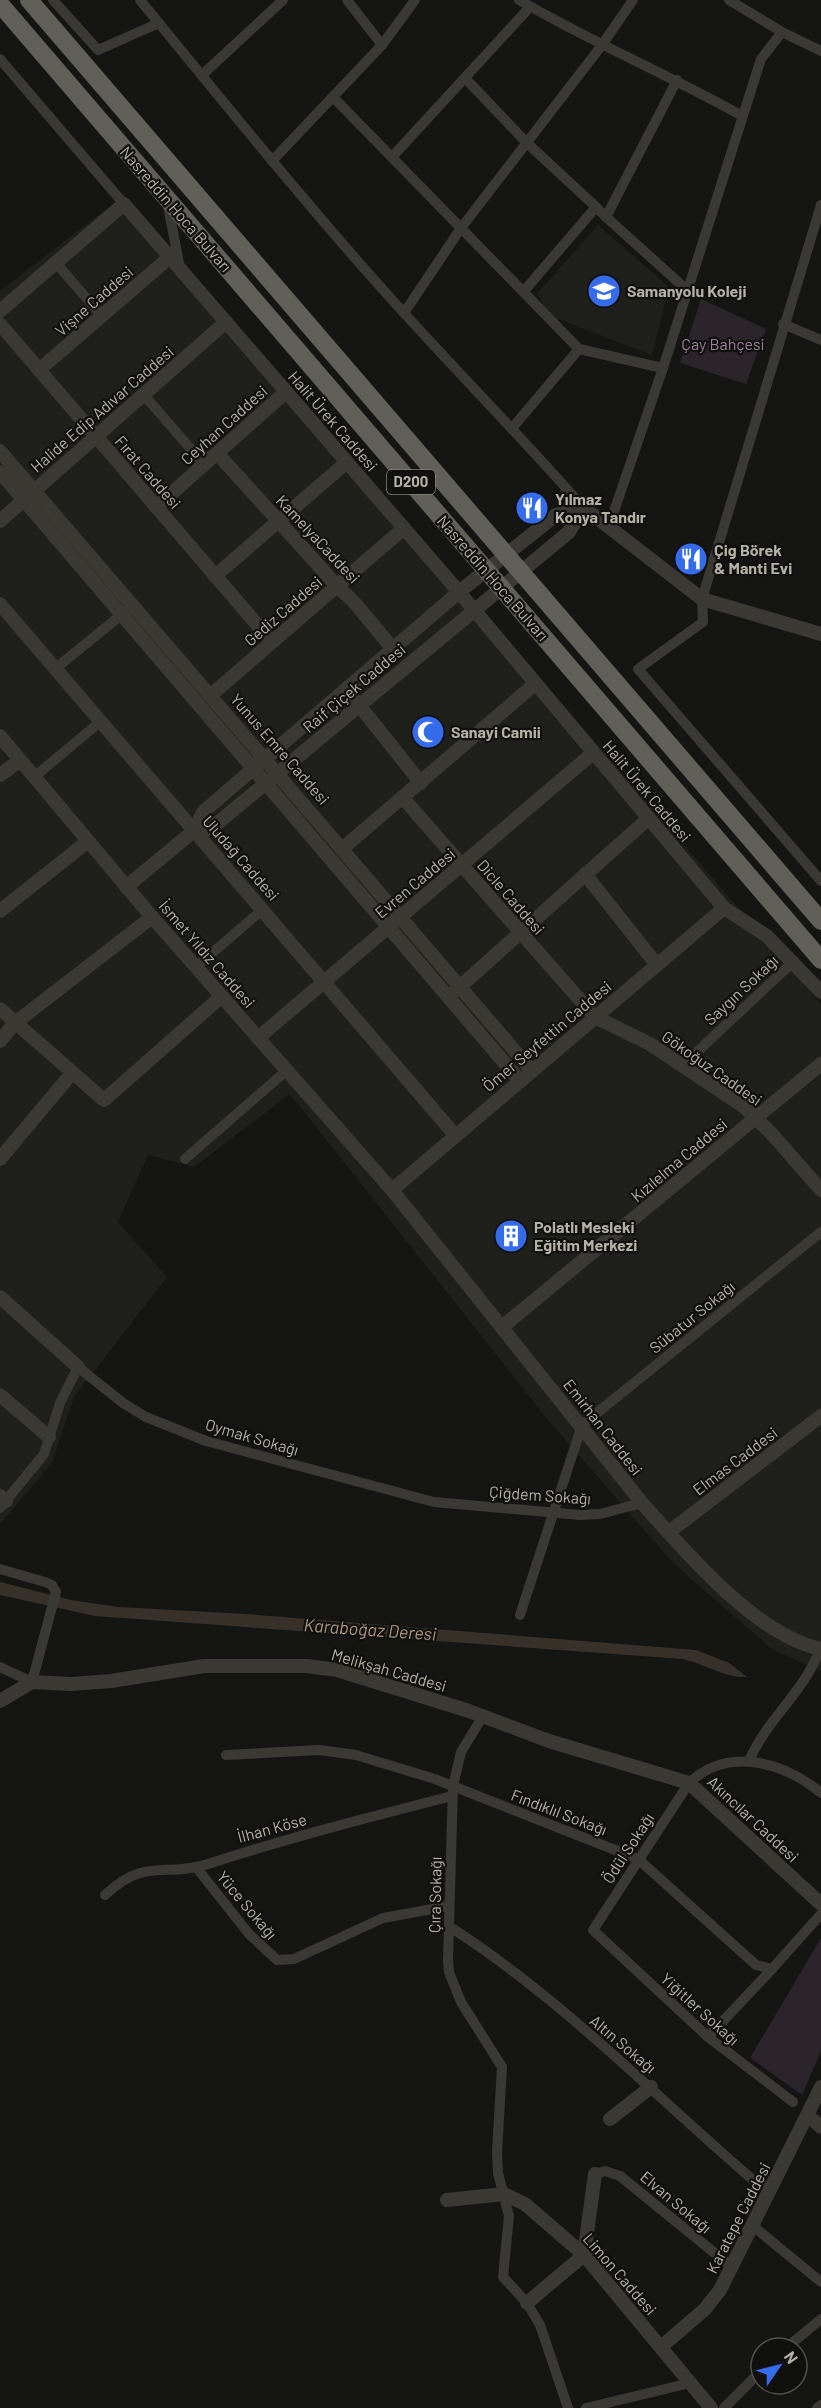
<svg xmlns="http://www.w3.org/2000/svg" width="821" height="2408" viewBox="0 0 821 2408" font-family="Barlow,sans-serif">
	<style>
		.built { fill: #1f1f1c }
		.green { fill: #2c242b }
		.water { fill: #38312a }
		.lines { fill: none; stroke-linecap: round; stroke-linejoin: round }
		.minor { stroke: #3a3934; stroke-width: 10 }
		.tertiary { stroke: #3a3934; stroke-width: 14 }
		.trunk { stroke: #616058; stroke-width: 18 }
		.labels { text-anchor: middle; stroke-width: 4.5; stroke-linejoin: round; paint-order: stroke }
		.shield { fill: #10100e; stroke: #848178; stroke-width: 1.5 }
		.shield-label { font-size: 15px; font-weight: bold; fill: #b5b1a5 }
		.street-label { font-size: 16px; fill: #b5b1a5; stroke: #10100e }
		.poi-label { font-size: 16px; font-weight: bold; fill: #b5b1a5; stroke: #10100e; text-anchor: start }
		.park-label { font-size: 16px; fill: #9f7d9c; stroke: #10100e }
		.water-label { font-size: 18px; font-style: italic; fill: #af967d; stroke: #10100e }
	</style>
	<rect width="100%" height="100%" fill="#151513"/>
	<g class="built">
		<path d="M124,195l697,809v667l-48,-21 -100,-87 -125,-143 -258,-326 -96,73 -46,-12 -30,67 49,55 -93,120 -22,66 -52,61v-1233z"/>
		<path d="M598,225l71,62 -17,68 -102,-39 -13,-22z"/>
	</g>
	<g class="green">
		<path d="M701,299l65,30 -20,55 -66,-21z"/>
		<path d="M821,1938v113l-19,44 -52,-37z"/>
	</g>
	<path class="water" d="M0,1582l71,18 47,7 128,7 450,36 33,13 18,14c-23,1 -42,-13 -64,-18l-588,-43 -95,-21z"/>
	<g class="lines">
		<g class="minor">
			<path d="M53,0l45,50 61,-27"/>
			<path d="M140,0c87,106 172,212 264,313 59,65 121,128 179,194"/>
			<path d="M347,0l35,45"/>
			<path d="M519,0c72,42 150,75 223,116"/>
			<path d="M729,0l53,32 39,19"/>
			<path d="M0,59l124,145"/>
			<path d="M202,75l81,-75"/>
			<path d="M465,78l62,65 69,64"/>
			<path d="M333,97l246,252 84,19"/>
			<path d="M392,157l138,-150"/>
			<path d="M272,161l110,-116 33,-45"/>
			<path d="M167,201l13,67"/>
			<path d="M821,205l-119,394 1,23 -65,47 183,212"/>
			<path d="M606,217l81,73"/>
			<path d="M56,263l46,53"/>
			<path d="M524,291l72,-84 10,10 71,-137"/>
			<path d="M404,313l57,-85 141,-183 31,-45"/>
			<path d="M783,324l38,16"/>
			<path d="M143,394l61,70"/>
			<path d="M513,427l66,-78"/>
			<path d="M608,529l55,-161 98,-309 21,-27"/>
			<path d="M56,668l70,-57"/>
			<path d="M33,778l68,-57"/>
			<path d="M196,967l67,-58"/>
			<path d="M683,1065l111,-104"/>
			<path d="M185,1159l101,-88"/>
			<path d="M0,1508l44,-54 16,-51 18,-36 45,36 23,14 60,24 228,61 146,13 20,-1 42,-11"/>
			<path d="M0,1569l45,13 7,3 4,7 -24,90 -32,-15"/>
			<path d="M520,1615l62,-190 239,-193"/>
			<path d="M483,1716l-22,36 -8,34 -5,174 1,12 12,30 41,65 -5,85 1,21 11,43 -6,61 24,26 13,22 28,83"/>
			<path d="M226,1755l93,-5 37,5 79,24 203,80 118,106 16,4 49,-55"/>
			<path d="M749,1761c19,-44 55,-68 71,-112"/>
			<path d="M196,1867l53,67 28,26 17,-1 89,-41 66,-12"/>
			<path d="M105,1895c42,-39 60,-17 103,-31 80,-26 162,-47 244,-68"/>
			<path d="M450,1927c111,71 203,167 302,252l18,12"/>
			<path d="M708,2037l64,-68"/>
			<path d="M793,2102l-85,-65 -115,-107 96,-147c39,-37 95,-21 132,10"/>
			<path d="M595,2174l10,-3 15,5 113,92"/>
			<path d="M753,2226l68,56"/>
			<path d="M786,2348l35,-29"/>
			<path d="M586,2408l104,-25"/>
			<path d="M724,2408l37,-37"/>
			<path d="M817,2408l4,-3"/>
		</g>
		<g class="tertiary">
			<path d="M0,311l124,-107 335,388 265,316 43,28 54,56"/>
			<path d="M0,324l272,318"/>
			<path d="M39,370l131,-113"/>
			<path d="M0,451l532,620"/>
			<path d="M217,453l120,133 17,16 39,47"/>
			<path d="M0,472l520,609"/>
			<path d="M156,507l130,-115"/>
			<path d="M583,507l119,92 119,35"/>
			<path d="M0,521l226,-199"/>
			<path d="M215,576l132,-114"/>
			<path d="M0,604l455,531"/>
			<path d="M211,695l193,-167"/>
			<path d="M355,700l66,83"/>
			<path d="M0,736l152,181 240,273 250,313c44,49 113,132 179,146"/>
			<path d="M0,775l19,-14"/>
			<path d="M403,798l192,219 55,27 93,62 28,27 50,57"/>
			<path d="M195,830h11l8,-4 355,-294 14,-25"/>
			<path d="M343,848l192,-164"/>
			<path d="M585,874l72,91"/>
			<path d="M126,887l69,-57 8,-18 256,-220 97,-77 27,-8"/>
			<path d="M0,911l87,-69"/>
			<path d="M455,991l194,-173"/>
			<path d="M0,1009l104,91 118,-104"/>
			<path d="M258,1038l335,-285"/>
			<path d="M0,1041l15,-18 137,-106"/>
			<path d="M0,1159l72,-86"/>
			<path d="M392,1190l332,-282"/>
			<path d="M0,1297l78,70"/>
			<path d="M502,1327l319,-263"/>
			<path d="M0,1395l49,42"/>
			<path d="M0,1496l6,5"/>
			<path d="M669,1532l152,-116"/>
			<path d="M0,1701l32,-19 39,2 40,-3 93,-15h103l30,4 132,41 80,30 140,42 132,121"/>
			<path d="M808,2116l13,11"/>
			<path d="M610,2119l41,-32"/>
			<path d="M447,2200l57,-6 21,10 59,51 127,153"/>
			<path d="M527,2303l57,-48 11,-81"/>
			<path d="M661,2347l44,-38 15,-19 101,-203"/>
		</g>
		<g class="trunk">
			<path d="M29,0l792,921"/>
			<path d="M0,4l821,956"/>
		</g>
	</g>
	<defs>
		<g id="school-disc" transform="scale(1.725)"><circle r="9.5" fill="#356ceb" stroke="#10100e"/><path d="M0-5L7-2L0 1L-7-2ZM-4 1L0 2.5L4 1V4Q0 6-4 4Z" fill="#fff"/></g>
		<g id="restaurant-disc" transform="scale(1.725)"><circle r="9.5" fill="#356ceb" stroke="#10100e"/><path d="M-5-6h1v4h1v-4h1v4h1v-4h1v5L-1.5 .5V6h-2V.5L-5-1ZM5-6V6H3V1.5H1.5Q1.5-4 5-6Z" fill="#fff"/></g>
		<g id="mosque-disc" transform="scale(1.725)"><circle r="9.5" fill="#356ceb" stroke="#10100e"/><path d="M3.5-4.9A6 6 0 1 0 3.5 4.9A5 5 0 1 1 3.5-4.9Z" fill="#fff"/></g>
		<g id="building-disc" transform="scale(1.725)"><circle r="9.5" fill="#356ceb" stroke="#10100e"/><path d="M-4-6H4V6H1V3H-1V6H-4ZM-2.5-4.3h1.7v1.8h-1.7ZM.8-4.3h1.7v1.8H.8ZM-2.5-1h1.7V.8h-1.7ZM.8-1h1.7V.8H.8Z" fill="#fff"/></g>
	</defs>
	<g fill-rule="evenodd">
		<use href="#school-disc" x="604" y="291"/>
		<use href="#restaurant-disc" x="532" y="508"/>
		<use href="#restaurant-disc" x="691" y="559"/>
		<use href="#mosque-disc" x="428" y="732"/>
		<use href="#building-disc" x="511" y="1236"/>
	</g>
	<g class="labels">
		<rect class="shield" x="387" y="470" width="48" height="24" rx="4.5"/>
		<g class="shield-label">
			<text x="411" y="487">D200</text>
		</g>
		<g class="street-label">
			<text transform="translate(176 209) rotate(49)" y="6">Nasreddin Hoca Bulvarı</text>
			<text transform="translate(94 301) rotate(-41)" y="6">Vişne Caddesi</text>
			<text transform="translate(102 409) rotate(-41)" y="6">Halide Edip Adıvar Caddesi</text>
			<text transform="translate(333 421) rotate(49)" y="6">Halit Ürek Caddesi</text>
			<text transform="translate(224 425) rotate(-42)" y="6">Ceyhan Caddesi</text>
			<text transform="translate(148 472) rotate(49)" y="6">Fırat Caddesi</text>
			<text transform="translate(318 539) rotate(47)" y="6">KamelyaCaddesi</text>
			<text transform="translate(493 578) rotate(49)" y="6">Nasreddin Hoca Bulvarı</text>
			<text transform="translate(283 611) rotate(-41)" y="6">Gediz Caddesi</text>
			<text transform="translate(354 688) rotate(-40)" y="6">Raif Çiçek Caddesi</text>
			<text transform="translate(280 749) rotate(49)" y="6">Yunus Emre Caddesi</text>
			<text transform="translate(647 791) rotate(50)" y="6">Halit Ürek Caddesi</text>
			<text transform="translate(241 858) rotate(49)" y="6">Uludağ Caddesi</text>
			<text transform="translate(415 883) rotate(-40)" y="6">Evren Caddesi</text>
			<text transform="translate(511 897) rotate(49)" y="6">Dicle Caddesi</text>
			<text transform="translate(207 954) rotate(49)" y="6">İsmet Yıldız Caddesi</text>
			<text transform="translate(741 990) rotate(-43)" y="6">Saygın Sokağı</text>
			<text transform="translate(547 1036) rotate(-40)" y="6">Ömer Seyfettin Caddesi</text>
			<text transform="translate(712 1068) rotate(35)" y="6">Gökoğuz Caddesi</text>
			<text transform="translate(679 1160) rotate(-40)" y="6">Kızılelma Caddesi</text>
			<text transform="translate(692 1317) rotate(-39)" y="6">Sübatur Sokağı</text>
			<text transform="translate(603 1427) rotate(52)" y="6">Emirhan Caddesi</text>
			<text transform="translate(252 1437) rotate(16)" y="6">Oymak Sokağı</text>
			<text transform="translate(735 1461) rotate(-37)" y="6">Elmas Caddesi</text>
			<text transform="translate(540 1495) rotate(4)" y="6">Çiğdem Sokağı</text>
			<text transform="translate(389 1670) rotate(16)" y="6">Melikşah Caddesi</text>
			<text transform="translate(559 1812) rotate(21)" y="6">Fındıklıl Sokağı</text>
			<text transform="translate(753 1819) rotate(43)" y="6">Akıncılar Caddesi</text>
			<text transform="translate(272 1828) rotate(-15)" y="6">İlhan Köse</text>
			<text transform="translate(628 1848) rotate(-57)" y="6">Ödül Sokağı</text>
			<text transform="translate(435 1895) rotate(-89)" y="6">Çıra Sokağı</text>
			<text transform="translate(247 1905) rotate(50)" y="6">Yüce Sokağı</text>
			<text transform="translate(700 2009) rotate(42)" y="6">Yiğitler Sokağı</text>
			<text transform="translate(623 2044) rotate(40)" y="6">Altın Sokağı</text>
			<text transform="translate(676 2202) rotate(40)" y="6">Elvan Sokağı</text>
			<text transform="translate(738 2218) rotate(-63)" y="6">Karatepe Caddesi</text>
			<text transform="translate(620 2274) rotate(49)" y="6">Limon Caddesi</text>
		</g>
		<g class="poi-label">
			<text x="627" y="297">Samanyolu Koleji</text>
			<text x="555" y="505">Yılmaz<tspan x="555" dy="18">Konya Tandır</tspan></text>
			<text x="714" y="556">Çig Börek<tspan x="714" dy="18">&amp; Manti Evi</tspan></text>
			<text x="451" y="738">Sanayi Camii</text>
			<text x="534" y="1233">Polatlı Mesleki<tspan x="534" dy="18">Eğitim Merkezi</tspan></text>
		</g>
		<g class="park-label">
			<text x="723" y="350">Çay Bahçesi</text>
		</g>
		<g class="water-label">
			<text transform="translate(370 1630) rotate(4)" y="6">Karaboğaz Deresi</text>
		</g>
	</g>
	<g transform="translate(779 2366) rotate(55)"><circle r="28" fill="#10100e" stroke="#52504a" stroke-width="1.5"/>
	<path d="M0-4.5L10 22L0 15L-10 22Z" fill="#356ceb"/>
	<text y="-9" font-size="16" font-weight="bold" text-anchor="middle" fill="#b5b1a5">N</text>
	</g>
</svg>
